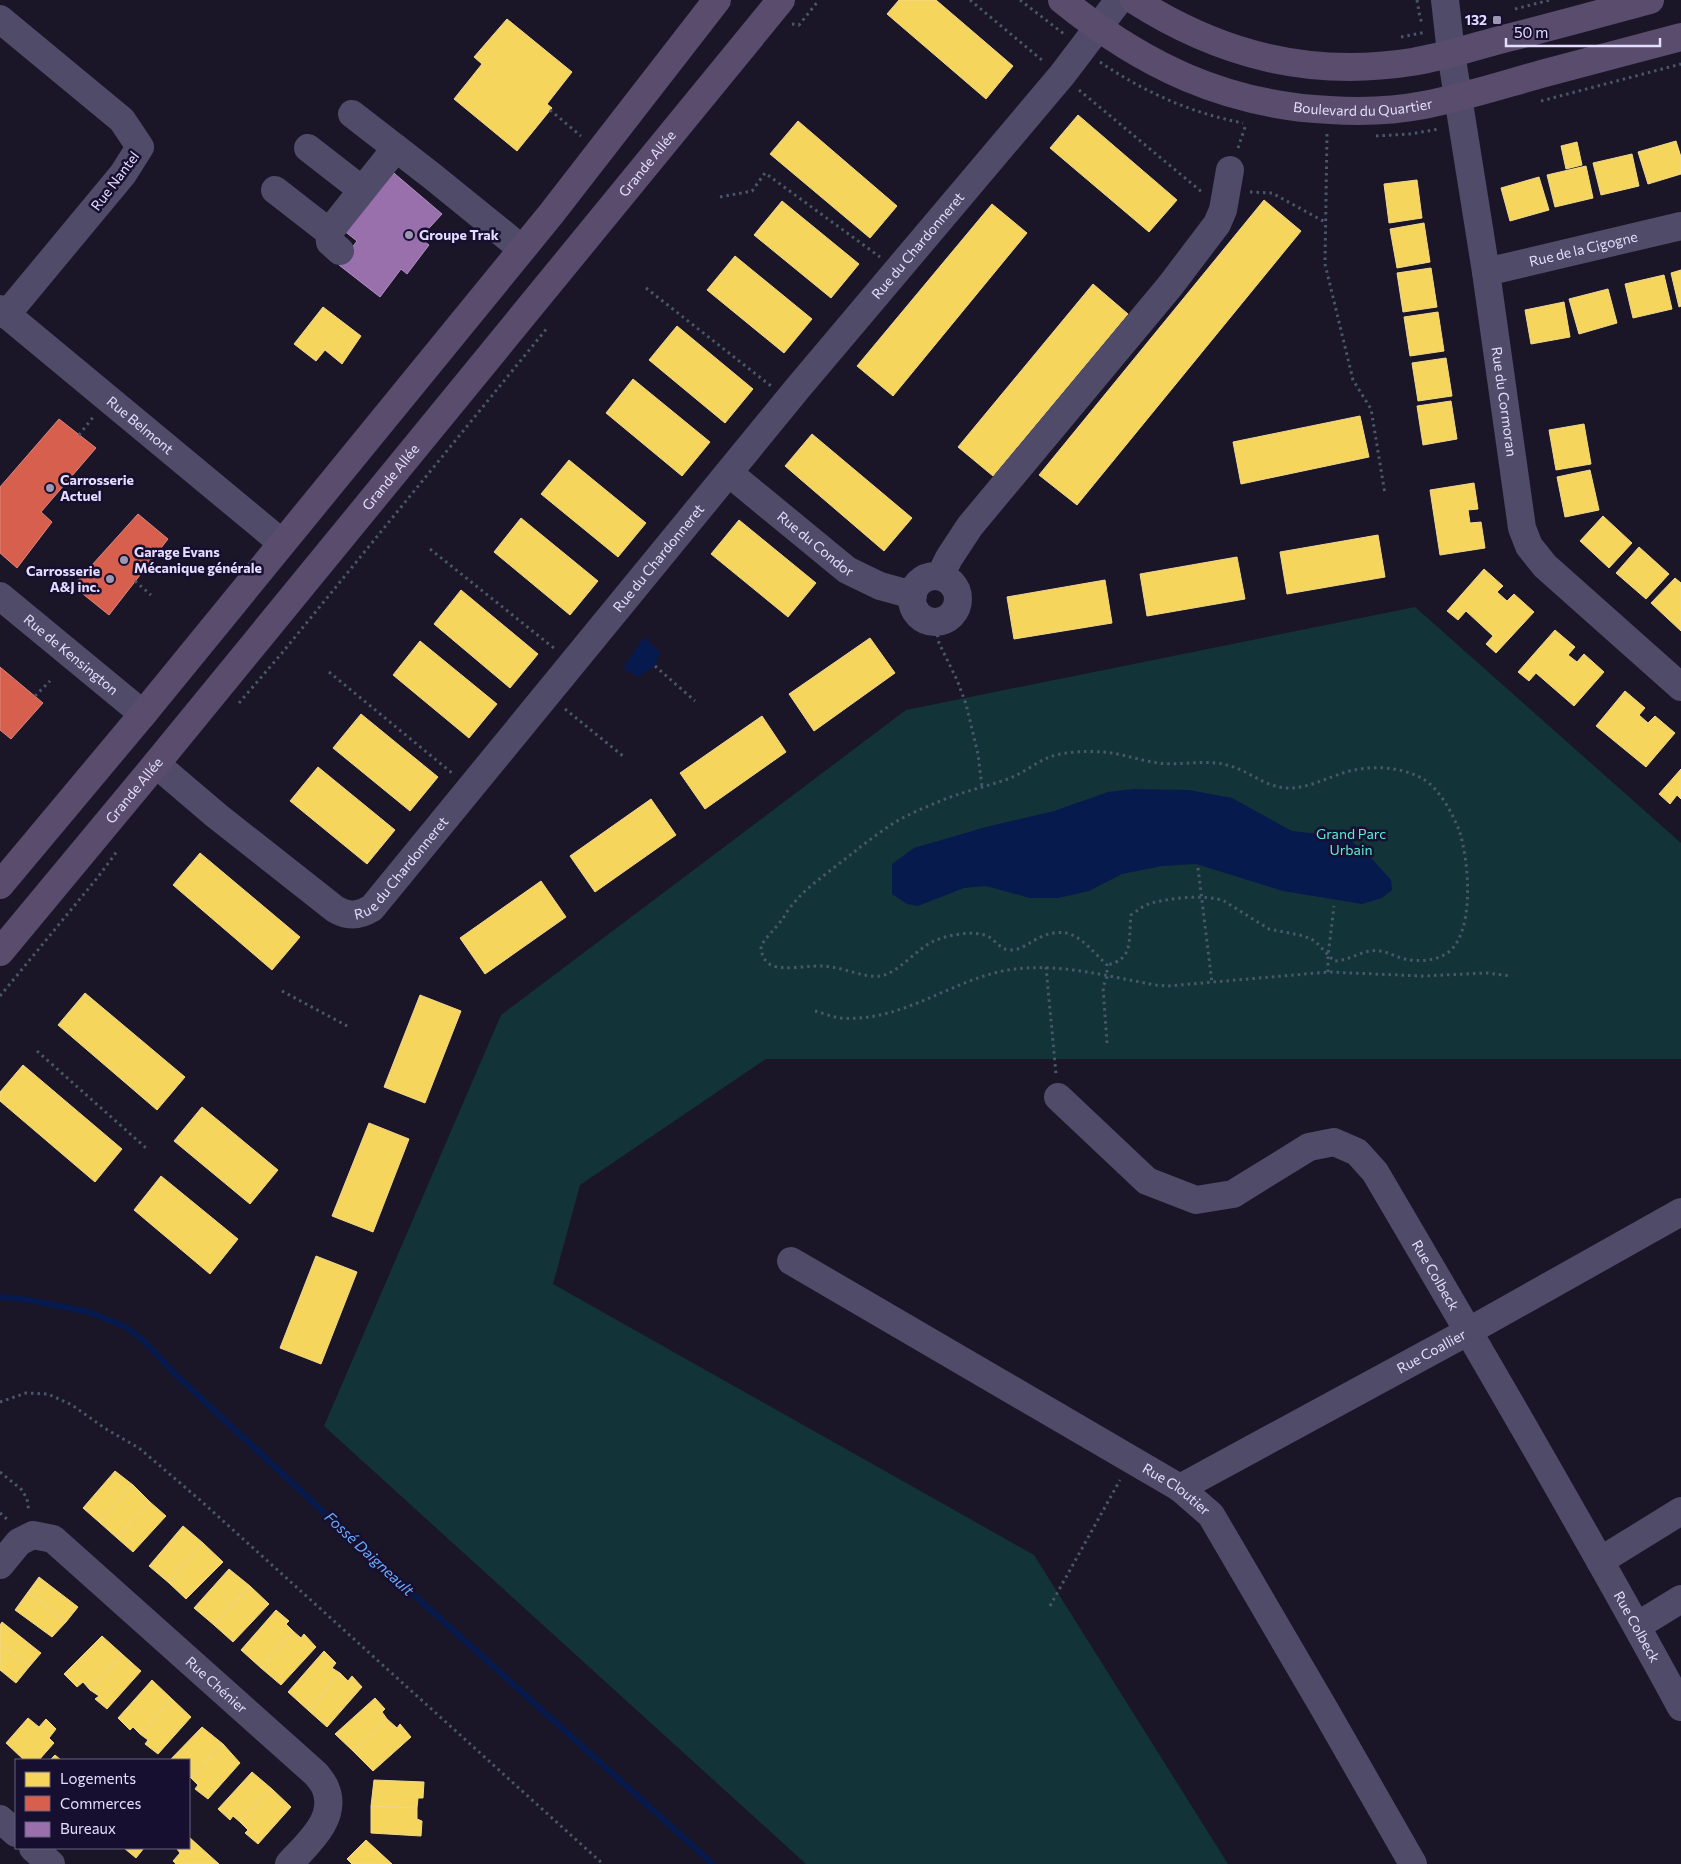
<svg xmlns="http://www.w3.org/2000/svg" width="1681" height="1864" viewBox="0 0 1681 1864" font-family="Commissioner,sans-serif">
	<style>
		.green { fill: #123338 }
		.water { fill: #071a4e }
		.homes { fill: #f6d55c; stroke: #f1d78d }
		.shops { fill: #d6604d; stroke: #da8682 }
		.offices { fill: #9970ab; stroke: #b091c4 }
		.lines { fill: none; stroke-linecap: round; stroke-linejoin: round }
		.stream { stroke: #071a4e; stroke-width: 6 }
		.path { stroke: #49576a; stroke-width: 3; stroke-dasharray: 2.5 4; stroke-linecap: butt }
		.minor { stroke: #4f4b69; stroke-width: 28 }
		.major { stroke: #594c6d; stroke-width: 28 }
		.poi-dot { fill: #9d97b4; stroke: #170f2f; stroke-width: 2 }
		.labels { text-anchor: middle; stroke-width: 5; stroke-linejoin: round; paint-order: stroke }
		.poi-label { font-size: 14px; font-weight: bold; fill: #e4ddff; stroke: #170f2f; text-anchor: start }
		.street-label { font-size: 14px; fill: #e4ddff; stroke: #170f2f }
		.park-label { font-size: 14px; fill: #5aeed6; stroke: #170f2f }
		.water-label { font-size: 15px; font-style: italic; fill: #6badff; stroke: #170f2f }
	</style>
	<rect width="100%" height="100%" fill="#1a1628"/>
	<path class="green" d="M1415,607l266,236v216h-915l-186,126 -27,99 481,271 194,309h-422l-482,-438 177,-411 405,-305z"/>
	<g class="water">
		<path d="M644,637l16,15 -5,14 -17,11 -15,-9z"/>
		<path d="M1133,789l56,1 43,8 60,33 55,6 27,24 17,19 1,10 -10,8 -20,6 -79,-13 -87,-27 -34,2 -40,8 -33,17 -31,7h-28l-44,-12 -22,2 -46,18 -11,-2 -15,-10v-30l22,-16 72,-21 68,-16 54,-19z"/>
	</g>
	<g class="homes">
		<path d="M899,0h37l77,66 -27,33 -99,-85z"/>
		<path d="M507,19l65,53 -25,32 5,4 -35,43 -63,-52 28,-35 -8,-7z"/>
		<path d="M1078,115l99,85 -28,32 -99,-84z"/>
		<path d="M798,121l99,85 -27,32 -100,-84z"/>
		<path d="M1676,141l5,16v17l-33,10 -10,-32z"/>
		<path d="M1577,142l5,23 -16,4 -5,-23z"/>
		<path d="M1632,154l7,32 -38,9 -8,-32z"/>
		<path d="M1586,166l7,32 -38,9 -8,-32z"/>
		<path d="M1539,177l10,33 -39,11 -9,-33z"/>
		<path d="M1417,180l5,38 -33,5 -5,-39z"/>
		<path d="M1264,200l37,31 -224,274 -38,-30z"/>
		<path d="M782,201l77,63 -28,34 -77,-63z"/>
		<path d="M992,204l35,29 -134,163 -36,-30z"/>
		<path d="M1424,223l6,39 -33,6 -7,-39z"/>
		<path d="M735,256l77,63 -28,34 -77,-63z"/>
		<path d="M1431,268l6,39 -34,5 -6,-39z"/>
		<path d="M1681,270v36l-2,1 -8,-34z"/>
		<path d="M1664,275l8,34 -39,9 -8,-34z"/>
		<path d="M1093,284l35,30 -135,162 -35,-29z"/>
		<path d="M1608,289l9,34 -38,11 -10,-35z"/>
		<path d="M1564,302l6,35 -39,7 -6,-34z"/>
		<path d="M323,307l38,29 -19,28 -17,-14 -9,11 -22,-17z"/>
		<path d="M1438,312l6,39 -34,5 -6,-39z"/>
		<path d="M677,326l76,63 -28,34 -76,-63z"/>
		<path d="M1446,358l6,38 -34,5 -6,-38z"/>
		<path d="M633,379l77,63 -28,34 -76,-63z"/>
		<path d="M1451,401l6,38 -34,6 -6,-39z"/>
		<path d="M1360,416l9,41 -128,27 -8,-42z"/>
		<path d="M1584,424l7,40 -35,6 -7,-40z"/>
		<path d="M812,434l100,84 -28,33 -99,-85z"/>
		<path d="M569,460l77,63 -28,34 -77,-63z"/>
		<path d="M1590,470l9,40 -34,7 -8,-40z"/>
		<path d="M1474,483l4,26 -10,1 2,13 11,-1 4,26 -45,7 -10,-65z"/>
		<path d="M1603,516l29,27 -23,25 -29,-27z"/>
		<path d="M521,518l77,63 -28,34 -76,-63z"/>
		<path d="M739,520l77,63 -28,34 -77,-63z"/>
		<path d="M1378,535l7,42 -98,17 -7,-42z"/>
		<path d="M1639,547l30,27 -23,25 -30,-26z"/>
		<path d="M1237,557l8,42 -98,17 -7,-42z"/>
		<path d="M1484,569l19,17 -6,6 10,9 7,-7 20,18 -38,41 -10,-9 7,-8 -27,-25 -8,9 -11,-9z"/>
		<path d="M1675,578l6,5v48l-30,-28z"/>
		<path d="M1105,580l7,43 -98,16 -7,-42z"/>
		<path d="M461,590l77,64 -28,34 -76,-64z"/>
		<path d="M1555,630l20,17 -7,8 9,7 7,-8 20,18 -30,34 -38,-33 -7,8 -11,-9z"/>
		<path d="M870,638l25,35 -81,58 -25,-37z"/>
		<path d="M420,641l77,63 -28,34 -76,-63z"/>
		<path d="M1625,691l20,17 -6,7 9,8 7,-7 20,17 -29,34 -50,-41z"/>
		<path d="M361,714l77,63 -28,34 -77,-63z"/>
		<path d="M762,716l24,36 -81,57 -25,-36z"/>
		<path d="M318,767l77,63 -28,34 -77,-63z"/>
		<path d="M1681,769v30l-4,-4 -7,9 -11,-10z"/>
		<path d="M651,799l25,36 -81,57 -25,-36z"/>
		<path d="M200,853l100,84 -28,33 -99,-85z"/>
		<path d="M541,881l25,36 -81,57 -25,-36z"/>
		<path d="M85,993l100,84 -28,33 -99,-85z"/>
		<path d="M420,995l41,16 -36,92 -41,-16z"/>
		<path d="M23,1065l99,84 -27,33 -95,-81v-9z"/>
		<path d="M202,1107l76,63 -28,34 -76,-63z"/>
		<path d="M369,1123l40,16 -36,93 -41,-16z"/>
		<path d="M161,1176l77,63 -28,35 -76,-64z"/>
		<path d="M316,1256l41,16 -36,92 -41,-16z"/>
		<path d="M115,1471l18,14 -34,37 -16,-14z"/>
		<path d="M133,1485l17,17 -33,36 -18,-16z"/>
		<path d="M150,1502l16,14 -33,36 -16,-14z"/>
		<path d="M183,1526l20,17 -34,40 -20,-17z"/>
		<path d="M203,1543l20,19 -37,37 -17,-16z"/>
		<path d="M229,1569l21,17 -36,39 -20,-17z"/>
		<path d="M39,1577l39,30 -12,15 -38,-30z"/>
		<path d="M250,1586l19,18 -36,38 -19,-17z"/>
		<path d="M28,1592l38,30 -14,15 -37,-27z"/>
		<path d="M276,1610l13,11 -3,3 7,7 -32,37 -20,-18z"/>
		<path d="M2,1622l39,31 -12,14 -29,-23v-19z"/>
		<path d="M293,1631l8,7 3,-4 12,13 -35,38 -20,-17z"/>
		<path d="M102,1636l20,18 -32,36 -7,-8 -6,5 -13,-13z"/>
		<path d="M0,1644l29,23 -13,16 -16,-13z"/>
		<path d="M324,1651l12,12 -4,5 8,5 -31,38 -21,-19z"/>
		<path d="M122,1654l19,17 -34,38 -12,-10 4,-3 -9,-6z"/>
		<path d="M340,1673l8,8 4,-5 10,11 -35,40 -18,-16z"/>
		<path d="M152,1680l20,19 -32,35 -7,-7 -3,3 -12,-12z"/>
		<path d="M375,1698l10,11 -3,3 5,7 -34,32 -18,-17z"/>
		<path d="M172,1699l19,18 -33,37 -13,-10 3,-4 -8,-6z"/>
		<path d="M28,1718l11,9 7,-8 10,10 -7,9 5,5 -15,17h-15l-18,-17z"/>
		<path d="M387,1719l10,9 3,-4 11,13 -38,34 -20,-20z"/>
		<path d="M202,1727l21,17 -32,34 -2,-2v-16h-19z"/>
		<path d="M223,1744l17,19 -32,36 -13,-10 3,-4 -7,-7z"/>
		<path d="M55,1755l6,5h-11z"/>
		<path d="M252,1772l20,17 -32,33 -7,-6 -3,4 -12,-11z"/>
		<path d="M374,1780l50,2 -1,16h-5l-1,10 -46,-2z"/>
		<path d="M272,1789l19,18 -33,37 -13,-11 3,-3 -8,-8z"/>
		<path d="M371,1806l46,2v11l5,2 -1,15 -50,-3z"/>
		<path d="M189,1837l30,27h-43l-3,-3 7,-8 -3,-4 1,-1h11z"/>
		<path d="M366,1840l26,24h-40l-5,-5z"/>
		<path d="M124,1848h20l-8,10z"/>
	</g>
	<g class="shops">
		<path d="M59,419l37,29 -55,64 11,10 -35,46 -17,-15v-66z"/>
		<path d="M138,514l30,25 -59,76 -36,-29z"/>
		<path d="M0,667l43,36 -32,36 -11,-9z"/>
	</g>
	<path class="offices" d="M388,168l54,46 -22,24 9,7 -22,29 -6,-5 -21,28 -41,-32 18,-24 -14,-11z"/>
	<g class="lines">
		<path class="stream" d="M0,1297l29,3 60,12 37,15 18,14 32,34 197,183 340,306"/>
		<g class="path">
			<path d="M970,0l73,61"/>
			<path d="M1020,0l44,34"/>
			<path d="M1417,0l3,18 2,5"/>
			<path d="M1515,9l35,-9"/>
			<path d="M792,24l7,1 20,-25"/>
			<path d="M1401,37l25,-5"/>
			<path d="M1100,62c44,30 91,51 143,61"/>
			<path d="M1079,90l124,103"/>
			<path d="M1541,101l140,-37"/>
			<path d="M550,110l31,26"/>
			<path d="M1327,134l-2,130 28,116 18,29 14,85"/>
			<path d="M1376,136l34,-2 29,-5"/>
			<path d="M1238,148l8,-24"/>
			<path d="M1250,192l22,1 53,29"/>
			<path d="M720,197l32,-6 13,-18 115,84"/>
			<path d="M646,288l125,98"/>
			<path d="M79,435l15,-19"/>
			<path d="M430,549l125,100"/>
			<path d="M135,581l16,14"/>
			<path d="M935,622l4,21 18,37 9,24 12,50 4,33"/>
			<path d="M655,666l40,35"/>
			<path d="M329,672l123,101"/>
			<path d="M35,696l15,-15"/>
			<path d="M239,703l43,-50 266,-326"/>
			<path d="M565,709l58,47"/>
			<path d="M1198,868l14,115"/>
			<path d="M1046,967l10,107"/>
			<path d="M1328,972v-16l6,-50"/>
			<path d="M282,991l67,36"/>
			<path d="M0,996l98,-119 20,-27"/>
			<path d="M815,1011c8,2 17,6 25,7 62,5 110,-38 168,-48 49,-8 98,6 147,15l13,1 160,-14 94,4 65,-3 24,3"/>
			<path d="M1107,1043l-4,-56 4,-10v-12c-25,-24 -37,-45 -74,-24 -7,4 -15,10 -24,9 -10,-1 -14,-11 -22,-14 -15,-6 -39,-1 -53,5 -18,8 -35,32 -54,35 -16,2 -38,-9 -56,-10 -13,-1 -42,5 -53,-1 -7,-4 -10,-11 -10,-19 5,-9 13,-16 20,-25 4,-5 7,-12 12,-17 12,-15 28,-26 43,-38 16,-12 30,-24 46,-35 17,-13 37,-21 56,-29 23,-10 47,-15 70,-23 13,-5 25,-14 37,-20 17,-8 40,-8 57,-7 20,1 38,9 57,11 22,3 46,-4 68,2 21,5 36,21 59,23 21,1 40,-10 60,-16 24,-7 55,-6 77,7 15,8 30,35 36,51 10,29 17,105 -13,124 -12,7 -29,8 -41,5 -9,-2 -17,-7 -25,-8 -16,-3 -30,10 -46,10l-19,-20 -11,-5 -35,-7 -45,-28c-16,-7 -55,-3 -72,2 -8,2 -14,7 -21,12 -3,23 4,44 -24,50"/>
			<path d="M37,1051l109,97"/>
			<path d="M0,1402l26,-9 22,1 24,11 34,24 33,19 61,52 403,364"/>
			<path d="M0,1472l22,18 5,9 2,13"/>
			<path d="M0,1513l8,7"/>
			<path d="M1050,1606l70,-126"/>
		</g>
		<g class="minor">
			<path id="s1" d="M1445,0l6,53 35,219 36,256 7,18 16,20 136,121"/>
			<path d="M0,19l122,101 18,27 -17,27 -117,141"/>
			<path d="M352,114l80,62 90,73"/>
			<path d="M308,148l54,42"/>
			<path d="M275,190l54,42"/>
			<path d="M340,251l-10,-9 -1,-10 67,-84"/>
			<path id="s2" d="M1486,272l195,-46"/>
			<path id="s3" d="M0,309l282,234"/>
			<path id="s4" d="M729,473l118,97 33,16 33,9"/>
			<path d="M940,576l9,-18 21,-32 200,-240 47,-62 6,-14 7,-40"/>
			<circle cx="935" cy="599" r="23"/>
			<path id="s5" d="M0,596l143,118"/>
			<path id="s6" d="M156,764l61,52 118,93c13,8 24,7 37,-1l425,-519 265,-314 57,-75"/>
			<path id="s7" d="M1058,1097l89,84 49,19 37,-6 76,-47 25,-5 23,10 18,20c104,177 208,355 306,535"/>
			<path id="s8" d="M791,1261l389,227 31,27 114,195 88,154"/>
			<path id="s9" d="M1180,1488l289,-157 212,-119"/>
			<path d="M1600,1561l81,-50"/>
			<path id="s10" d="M0,1565l19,-23 14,-7 20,4 263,235c3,4 7,8 9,13 14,31 -18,57 -36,77"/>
			<path d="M1637,1626l44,-27"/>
			<path d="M0,1819l16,14"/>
			<path d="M33,1848l18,16"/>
		</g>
		<g class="major">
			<path id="s11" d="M1062,0c80,65 163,105 268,110 31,2 63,1 94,-5 41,-8 81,-21 121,-32 45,-12 91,-24 136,-36"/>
			<path d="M1134,0c86,55 176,78 278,62 32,-5 64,-16 95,-24 48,-12 95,-25 143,-38"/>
			<path d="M0,885l143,-171 408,-500 166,-214"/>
			<path id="s12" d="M0,952l156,-188 625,-764"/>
		</g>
	</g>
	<g class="poi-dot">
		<rect x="1492" y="15" width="10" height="10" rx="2.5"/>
		<circle cx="409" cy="235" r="5"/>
		<circle cx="50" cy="488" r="5"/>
		<circle cx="124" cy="560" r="5"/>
		<circle cx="110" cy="579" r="5"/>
	</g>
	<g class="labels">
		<g class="poi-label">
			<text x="1487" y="25" text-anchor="end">132</text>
			<text x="419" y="240">Groupe Trak</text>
			<text x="60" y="485">Carrosserie<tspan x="60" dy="16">Actuel</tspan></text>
			<text x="134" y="557">Garage Evans<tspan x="134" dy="16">Mécanique générale</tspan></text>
			<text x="100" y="576" text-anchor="end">Carrosserie<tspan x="100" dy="16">A&amp;J inc.</tspan></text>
		</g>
		<g class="street-label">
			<text dy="5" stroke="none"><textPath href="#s11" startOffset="328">Boulevard du Quartier</textPath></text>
			<text dy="5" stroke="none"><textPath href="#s12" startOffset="1020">Grande Allée</textPath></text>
			<text transform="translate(115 181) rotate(-53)" y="5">Rue Nantel</text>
			<text dy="5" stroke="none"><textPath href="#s6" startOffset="1128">Rue du Chardonneret</textPath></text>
			<text dy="5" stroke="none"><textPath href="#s2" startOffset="100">Rue de la Cigogne</textPath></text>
			<text dy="5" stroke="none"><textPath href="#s1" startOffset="406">Rue du Cormoran</textPath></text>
			<text dy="5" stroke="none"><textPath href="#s3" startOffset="182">Rue Belmont</textPath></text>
			<text dy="5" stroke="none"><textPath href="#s12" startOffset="615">Grande Allée</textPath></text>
			<text dy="5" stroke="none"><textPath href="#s4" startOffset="112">Rue du Condor</textPath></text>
			<text dy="5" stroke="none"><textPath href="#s6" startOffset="722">Rue du Chardonneret</textPath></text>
			<text dy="5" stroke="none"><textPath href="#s5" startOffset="92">Rue de Kensington</textPath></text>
			<text dy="5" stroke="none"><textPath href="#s12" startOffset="210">Grande Allée</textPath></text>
			<text dy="5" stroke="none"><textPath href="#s6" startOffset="318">Rue du Chardonneret</textPath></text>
			<text dy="5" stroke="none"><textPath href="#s7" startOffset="499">Rue Colbeck</textPath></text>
			<text dy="5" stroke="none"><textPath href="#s9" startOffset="286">Rue Coallier</textPath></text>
			<text dy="5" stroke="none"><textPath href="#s8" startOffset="448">Rue Cloutier</textPath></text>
			<text dy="5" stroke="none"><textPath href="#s7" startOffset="904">Rue Colbeck</textPath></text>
			<text dy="5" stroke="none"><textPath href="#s10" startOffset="285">Rue Chénier</textPath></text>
		</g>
		<g class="park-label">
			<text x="1351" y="839">Grand Parc<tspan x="1351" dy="16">Urbain</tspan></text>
		</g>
		<g class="water-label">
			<text transform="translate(369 1554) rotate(43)" y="5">Fossé Daigneault</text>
		</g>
	</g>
	<rect x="15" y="1759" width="175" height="90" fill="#170f2f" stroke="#696182"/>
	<rect x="25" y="1772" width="25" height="15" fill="#f6d55c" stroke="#696182"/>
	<text x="60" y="1784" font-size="15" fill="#e4ddff">Logements</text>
	<rect x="25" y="1796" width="25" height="15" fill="#d6604d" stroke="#696182"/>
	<text x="60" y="1809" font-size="15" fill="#e4ddff">Commerces</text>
	<rect x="25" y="1822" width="25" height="15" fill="#9970ab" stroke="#696182"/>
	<text x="60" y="1834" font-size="15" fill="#e4ddff">Bureaux</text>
	<path d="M1506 38v8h154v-8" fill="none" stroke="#e4ddff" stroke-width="2.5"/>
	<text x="1514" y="38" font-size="15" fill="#e4ddff" stroke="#170f2f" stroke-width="4" paint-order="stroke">50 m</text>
</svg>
